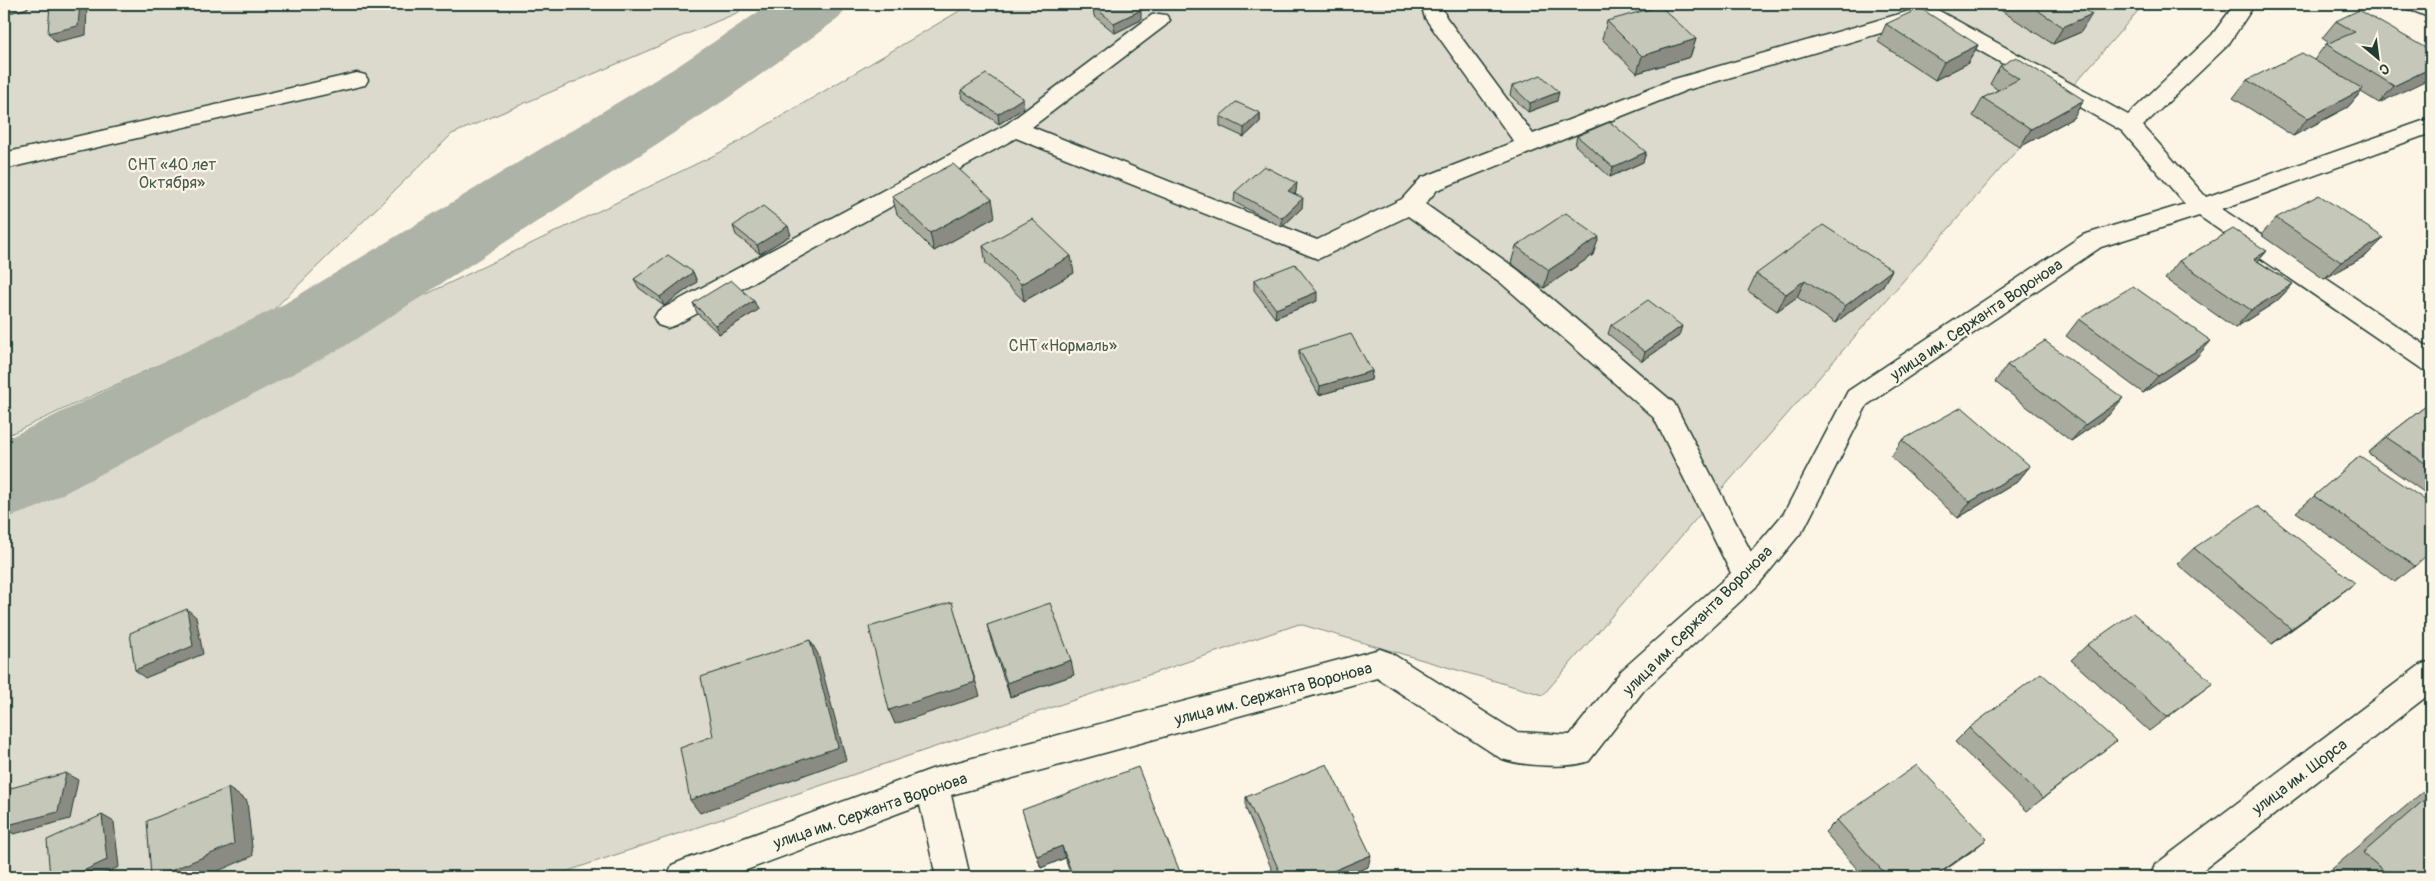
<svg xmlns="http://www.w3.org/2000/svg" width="2435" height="881" viewBox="0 0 2435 881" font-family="Pangolin,sans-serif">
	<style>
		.green { fill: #dcdacc; stroke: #7e8c80 }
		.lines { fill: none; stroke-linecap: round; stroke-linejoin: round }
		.river { fill: #aeb3a7; fill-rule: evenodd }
		.minor-casing { stroke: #1f3d34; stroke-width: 3 }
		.minor { fill: #fcf5e5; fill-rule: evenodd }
		.wall { fill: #a9ab9f; stroke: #1f3d34 }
		.shaded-wall { fill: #8a8b82; stroke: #1f3d34 }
		.building { fill: #c5c7b9; stroke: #1f3d34 }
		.labels { text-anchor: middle; stroke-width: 4.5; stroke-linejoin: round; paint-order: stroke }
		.park-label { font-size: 16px; fill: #455c52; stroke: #fcf5e5 }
		.street-label { font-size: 16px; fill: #1f3d34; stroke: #fcf5e5 }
	</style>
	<rect width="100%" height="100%" fill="#fcf5e5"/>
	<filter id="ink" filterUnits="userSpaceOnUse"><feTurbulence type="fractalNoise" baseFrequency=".02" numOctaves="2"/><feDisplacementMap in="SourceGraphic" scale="10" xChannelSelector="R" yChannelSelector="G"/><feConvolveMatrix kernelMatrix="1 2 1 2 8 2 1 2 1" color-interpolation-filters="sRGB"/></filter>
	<g filter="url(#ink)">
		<g class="green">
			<path d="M4,4h737l-2,8 -287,122 -182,179 -266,124z"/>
			<path d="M971,4h1173l-601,691 -244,-71 -749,253h-546v-379l719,-347z"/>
		</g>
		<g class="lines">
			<path class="river" d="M770,4h79l-10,14 -111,80 -386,250 -306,160 -32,11v-79l280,-136 394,-238z"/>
			<g class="minor-casing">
				<g id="minor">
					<path d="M4,4h25l-3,4 -22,5z"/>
					<path d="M1421,4h20l5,13 87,117 138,-54 256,-74 7,2 194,107 84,-80 23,-31h20l-27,41 -85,81 63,71 225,-79v15l-209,76 209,140v23l-9,-3 -223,-153 -98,31 -234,158 -63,124 -46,56 -114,105 -55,71c-20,8 -69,5 -89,-3l-123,-80 -426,117 19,82h-34l-16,-72 -192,72h-61l5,-12 12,-5 248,-91 448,-120 11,4 125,79 54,3 52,-65 109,-97 -77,-155 -154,-136 -92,-66 -90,43 -302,-121 -340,187 -9,3 -9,-3 -4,-7 4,-7 349,-187 145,-109 7,-1 7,1 4,5 -4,5 -134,102 285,113 85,-41 19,-21 93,-36 -89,-124zM1925,20l197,111 63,73 -102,31 -235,156 -64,122 -33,39 -77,-149 -156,-133 -93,-66 12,-14 250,-100z"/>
					<path d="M2403,4h28v14l-25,-10z"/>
					<path d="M357,73l8,2 3,5 -3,5 -361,84v-16z"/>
					<path d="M2431,661v32l-237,184h-44l5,-12 265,-200z"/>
				</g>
			</g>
			<use href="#minor" class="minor"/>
		</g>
		<g class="wall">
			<path d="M1098,4h49l-8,4 -6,-4 8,16 -26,13 -21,-17 -1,-10z"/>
			<path d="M1991,4h85l5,28 -28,12z"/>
			<path d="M2085,4h24l-14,6z"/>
			<path d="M1607,21l89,18 -6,18 -53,16 -35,-34z"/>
			<path d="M2336,21l95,30 -52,52 -18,-11 -13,15 -55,29 -60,-38 14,-18 67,-20 12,-16 3,-1 -7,-5z"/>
			<path d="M1886,24l92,21 -10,18 -33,17 -57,-38z"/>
			<path d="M2000,66l84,34 -11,18 -53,29 -47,-31 10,-18 15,-8 -8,-6z"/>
			<path d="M1512,86l45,15 -29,11 -18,-17z"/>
			<path d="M961,90l63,18 -25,16 -36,-25z"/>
			<path d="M1260,113v9l-16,15 -24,-11v-10z"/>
			<path d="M1577,136l69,16 -3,10 -33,15 -35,-32z"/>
			<path d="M2431,170v10l-6,-3z"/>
			<path d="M1235,192h61l-1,2 7,14 -20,19 -48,-25z"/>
			<path d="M892,196l103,21 -61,34 -37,-37z"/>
			<path d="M2276,218l91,37 -43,24 -63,-44z"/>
			<path d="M733,226l58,9 -31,19 -24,-19z"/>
			<path d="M983,246l91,27 -50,28 -38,-37z"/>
			<path d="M1516,246l77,9 -49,33 -33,-25z"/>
			<path d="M2267,251l-9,10 35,23 -16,17 -42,27 -70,-49 14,-18z"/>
			<path d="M1892,270l-10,17 -47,36 -38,-26 -20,14 -29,-20 8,-17z"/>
			<path d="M693,272l4,10 -33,24 -25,-18 -5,-9z"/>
			<path d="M1254,280l63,21 -42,17 -21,-28z"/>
			<path d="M754,301l4,9 -39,24 -22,-21 -4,-10z"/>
			<path d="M2079,319l116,40 -52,34 -77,-57z"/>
			<path d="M1611,325l68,11 -37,25 -34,-27z"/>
			<path d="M1299,350l73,21 -1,9 -52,15 -20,-36z"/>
			<path d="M2007,365l102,50 -38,26 -76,-59z"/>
			<path d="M2431,402v95l-63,-44 18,-16z"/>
			<path d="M1902,440l128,26 -13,16 -59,36 -67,-61z"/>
			<path d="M2360,456l55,110 -20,16 -99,-70z"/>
			<path d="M2194,548l161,35 -83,61 -95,-80z"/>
			<path d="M987,625l87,50 -64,22 -19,-57z"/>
			<path d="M2087,645l126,38 -64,48 -78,-71z"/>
			<path d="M1969,728l147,13 -89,70 -72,-69z"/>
			<path d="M2431,786v91h-90l-9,-8 93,-79z"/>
			<path d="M1246,797l122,70 -24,10h-69l-29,-68z"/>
			<path d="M1837,820l135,31 -37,26h-71l-39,-45z"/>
			<path d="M1026,823l156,54h-110l-7,-19 -24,10z"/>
		</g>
		<g class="shaded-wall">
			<path d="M80,4h6l1,2 -1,29 -30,7 -8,-9z"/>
			<path d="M1139,4h8l-8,4z"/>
			<path d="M2099,4h10l-14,6z"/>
			<path d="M1141,10v10l-26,13 -1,-10z"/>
			<path d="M2092,14l-11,18 -28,12 10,-17z"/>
			<path d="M1696,39l-6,18 -53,16 5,-17z"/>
			<path d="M1978,45l-10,18 -33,17 9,-18z"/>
			<path d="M2431,68v10l-52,25 15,-17z"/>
			<path d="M2363,89l-15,18 -55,29 15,-18z"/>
			<path d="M1559,92l-2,9 -29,11 2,-9z"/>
			<path d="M1023,98l1,10 -25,16 -1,-10z"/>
			<path d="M2084,100l-11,18 -53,29 11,-18z"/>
			<path d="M1260,113v9l-16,15v-9z"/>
			<path d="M1646,152l-3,10 -33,15 3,-10z"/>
			<path d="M1297,183l-1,9 -8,8v-9z"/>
			<path d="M1303,198l-1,10 -20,19v-9z"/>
			<path d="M992,199l3,18 -61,34 -4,-18z"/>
			<path d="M788,226l3,9 -31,19 -3,-9z"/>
			<path d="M1599,237l-6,18 -49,33 5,-18z"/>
			<path d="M2384,238l-17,17 -43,24 17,-17z"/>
			<path d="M2267,251l-16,18 3,-10z"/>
			<path d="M1071,256l3,17 -50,28 -3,-17z"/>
			<path d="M1892,270l-10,17 -47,36 10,-17z"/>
			<path d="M693,272l4,10 -33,24 -4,-9z"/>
			<path d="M1805,280l-8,17 -20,14 9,-17z"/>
			<path d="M2293,284l-16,17 -42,27 16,-18z"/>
			<path d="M1317,292v9l-42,17 1,-9z"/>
			<path d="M754,301l4,9 -39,24 -4,-9z"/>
			<path d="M1682,326l-3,10 -37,25 3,-9z"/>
			<path d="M2211,341l-16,18 -52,34 15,-17z"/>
			<path d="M1372,371l-1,9 -52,15 1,-9z"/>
			<path d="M2123,398l-14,17 -38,26 14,-16z"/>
			<path d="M2030,466l-13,16 -59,36 12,-16z"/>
			<path d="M2355,583l-20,15 -63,46 19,-15z"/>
			<path d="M187,609l9,8 7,37 -58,24 -10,-8z"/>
			<path d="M956,617l24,79 -85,28 -6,-14z"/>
			<path d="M810,640l8,14 28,106 -146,53 -10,-13z"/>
			<path d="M1071,660l3,15 -64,22 -3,-14z"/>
			<path d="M66,773l12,7 -8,39 -56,15 -10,-6v-2z"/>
			<path d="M228,788l19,13 6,55 -49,21h-48z"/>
			<path d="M102,815l12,7 5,45 -23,10h-26z"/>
			<path d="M1987,839l-15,12 -37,26h-1z"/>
			<path d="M1062,846l3,12 -24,10 -4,-12z"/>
			<path d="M1371,855l-3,12 -24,10h-25z"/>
		</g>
		<g class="building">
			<path d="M50,4h30l-2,22 -30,7z"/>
			<path d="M1098,4h34l9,6 -27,13 -21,-17z"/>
			<path d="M2028,4h48l16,10 -29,13z"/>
			<path d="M1660,6l36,33 -54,17 -35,-35z"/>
			<path d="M1920,8l58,37 -34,17 -58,-38z"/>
			<path d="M2359,10l72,41v17l-37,18 -68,-42 29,-12 -19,-11z"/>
			<path d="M2302,53l61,36 -55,29 -61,-38z"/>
			<path d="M2016,57l68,43 -53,29 -48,-31 36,-19 -19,-13z"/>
			<path d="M986,74l37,24 -25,16 -37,-24z"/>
			<path d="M1541,75l18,17 -29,11 -18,-17z"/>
			<path d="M1236,102l24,11 -16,15 -24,-12z"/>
			<path d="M1610,122l36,30 -33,15 -36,-31z"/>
			<path d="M953,164l39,35 -62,34 -38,-37z"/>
			<path d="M1264,166l33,17 -9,8 15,7 -21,20 -47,-26z"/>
			<path d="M2319,195l65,43 -43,24 -65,-44z"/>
			<path d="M763,206l25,20 -31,19 -24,-19z"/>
			<path d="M1566,213l33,24 -50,33 -33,-24z"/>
			<path d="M1032,219l39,37 -50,28 -38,-38z"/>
			<path d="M1823,225l69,45 -47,36 -40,-26 -19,14 -30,-20z"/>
			<path d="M2233,229l34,22 -13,8 39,25 -42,26 -72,-49z"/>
			<path d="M668,255l25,17 -33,25 -26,-18z"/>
			<path d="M1295,264l22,28 -41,17 -22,-29z"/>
			<path d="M731,280l23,21 -39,24 -22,-22z"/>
			<path d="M2133,286l78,55 -53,35 -79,-57z"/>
			<path d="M1648,300l34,26 -37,26 -34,-27z"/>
			<path d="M1351,334l21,37 -52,15 -21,-36z"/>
			<path d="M2045,341l78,57 -38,27 -78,-60z"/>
			<path d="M2431,402v65l-45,-30z"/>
			<path d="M1962,407l68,59 -60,36 -68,-62z"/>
			<path d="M2360,456l71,48v47l-16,15 -101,-70z"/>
			<path d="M2257,506l98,77 -64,46 -97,-81z"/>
			<path d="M952,602l23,80 -86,28 -20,-83z"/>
			<path d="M1050,603l21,57 -64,23 -20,-58z"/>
			<path d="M187,609l6,37 -58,24 -5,-37z"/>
			<path d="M2133,613l80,70 -46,34 -80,-72z"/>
			<path d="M810,640l28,107 -148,53 -10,-52 33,-12 -12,-59z"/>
			<path d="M2041,673l75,68 -73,57 -74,-70z"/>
			<path d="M1327,764l44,91 -52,22h-37l-36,-80z"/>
			<path d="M1917,765l70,74 -53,38h-46l-51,-57z"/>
			<path d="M1138,767l44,110h-109l-11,-31 -25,10 -15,-46z"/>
			<path d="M66,773l-8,39 -54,14v-9l7,-29z"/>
			<path d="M228,788l6,56 -78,33h-5l-4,-56z"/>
			<path d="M2431,794v83h-40l-28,-24z"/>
			<path d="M102,815l5,45 -37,17h-20l-3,-37z"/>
			<path d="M1754,871l5,6h-14z"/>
			<path d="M862,873l1,4h-12z"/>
		</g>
	</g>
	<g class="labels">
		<g class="park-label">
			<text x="172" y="170">СНТ «40 лет<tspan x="172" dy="18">Октября»</tspan></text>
			<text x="1063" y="351">СНТ «Нормаль»</text>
		</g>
		<g class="street-label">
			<text transform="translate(1976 319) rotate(-34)" y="6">улица им. Сержанта Воронова</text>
			<text transform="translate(1697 620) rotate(-45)" y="6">улица им. Сержанта Воронова</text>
			<text transform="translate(1273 693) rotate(-15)" y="6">улица им. Сержанта Воронова</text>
			<text transform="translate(2299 776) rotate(-37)" y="6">улица им. Щорса</text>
			<text transform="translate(870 810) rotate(-19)" y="6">улица им. Сержанта Воронова</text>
		</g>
	</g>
	<rect width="2435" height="881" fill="none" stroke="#fcf5e5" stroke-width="20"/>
	<rect x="10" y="10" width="2415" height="861" fill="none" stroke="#1f3d34" stroke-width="2" filter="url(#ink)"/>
	<g transform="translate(2378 58) rotate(151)" stroke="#fcf5e5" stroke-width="4" paint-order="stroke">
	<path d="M0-4L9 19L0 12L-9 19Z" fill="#1f3d34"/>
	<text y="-8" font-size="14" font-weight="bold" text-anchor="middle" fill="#1f3d34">С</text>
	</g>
</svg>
